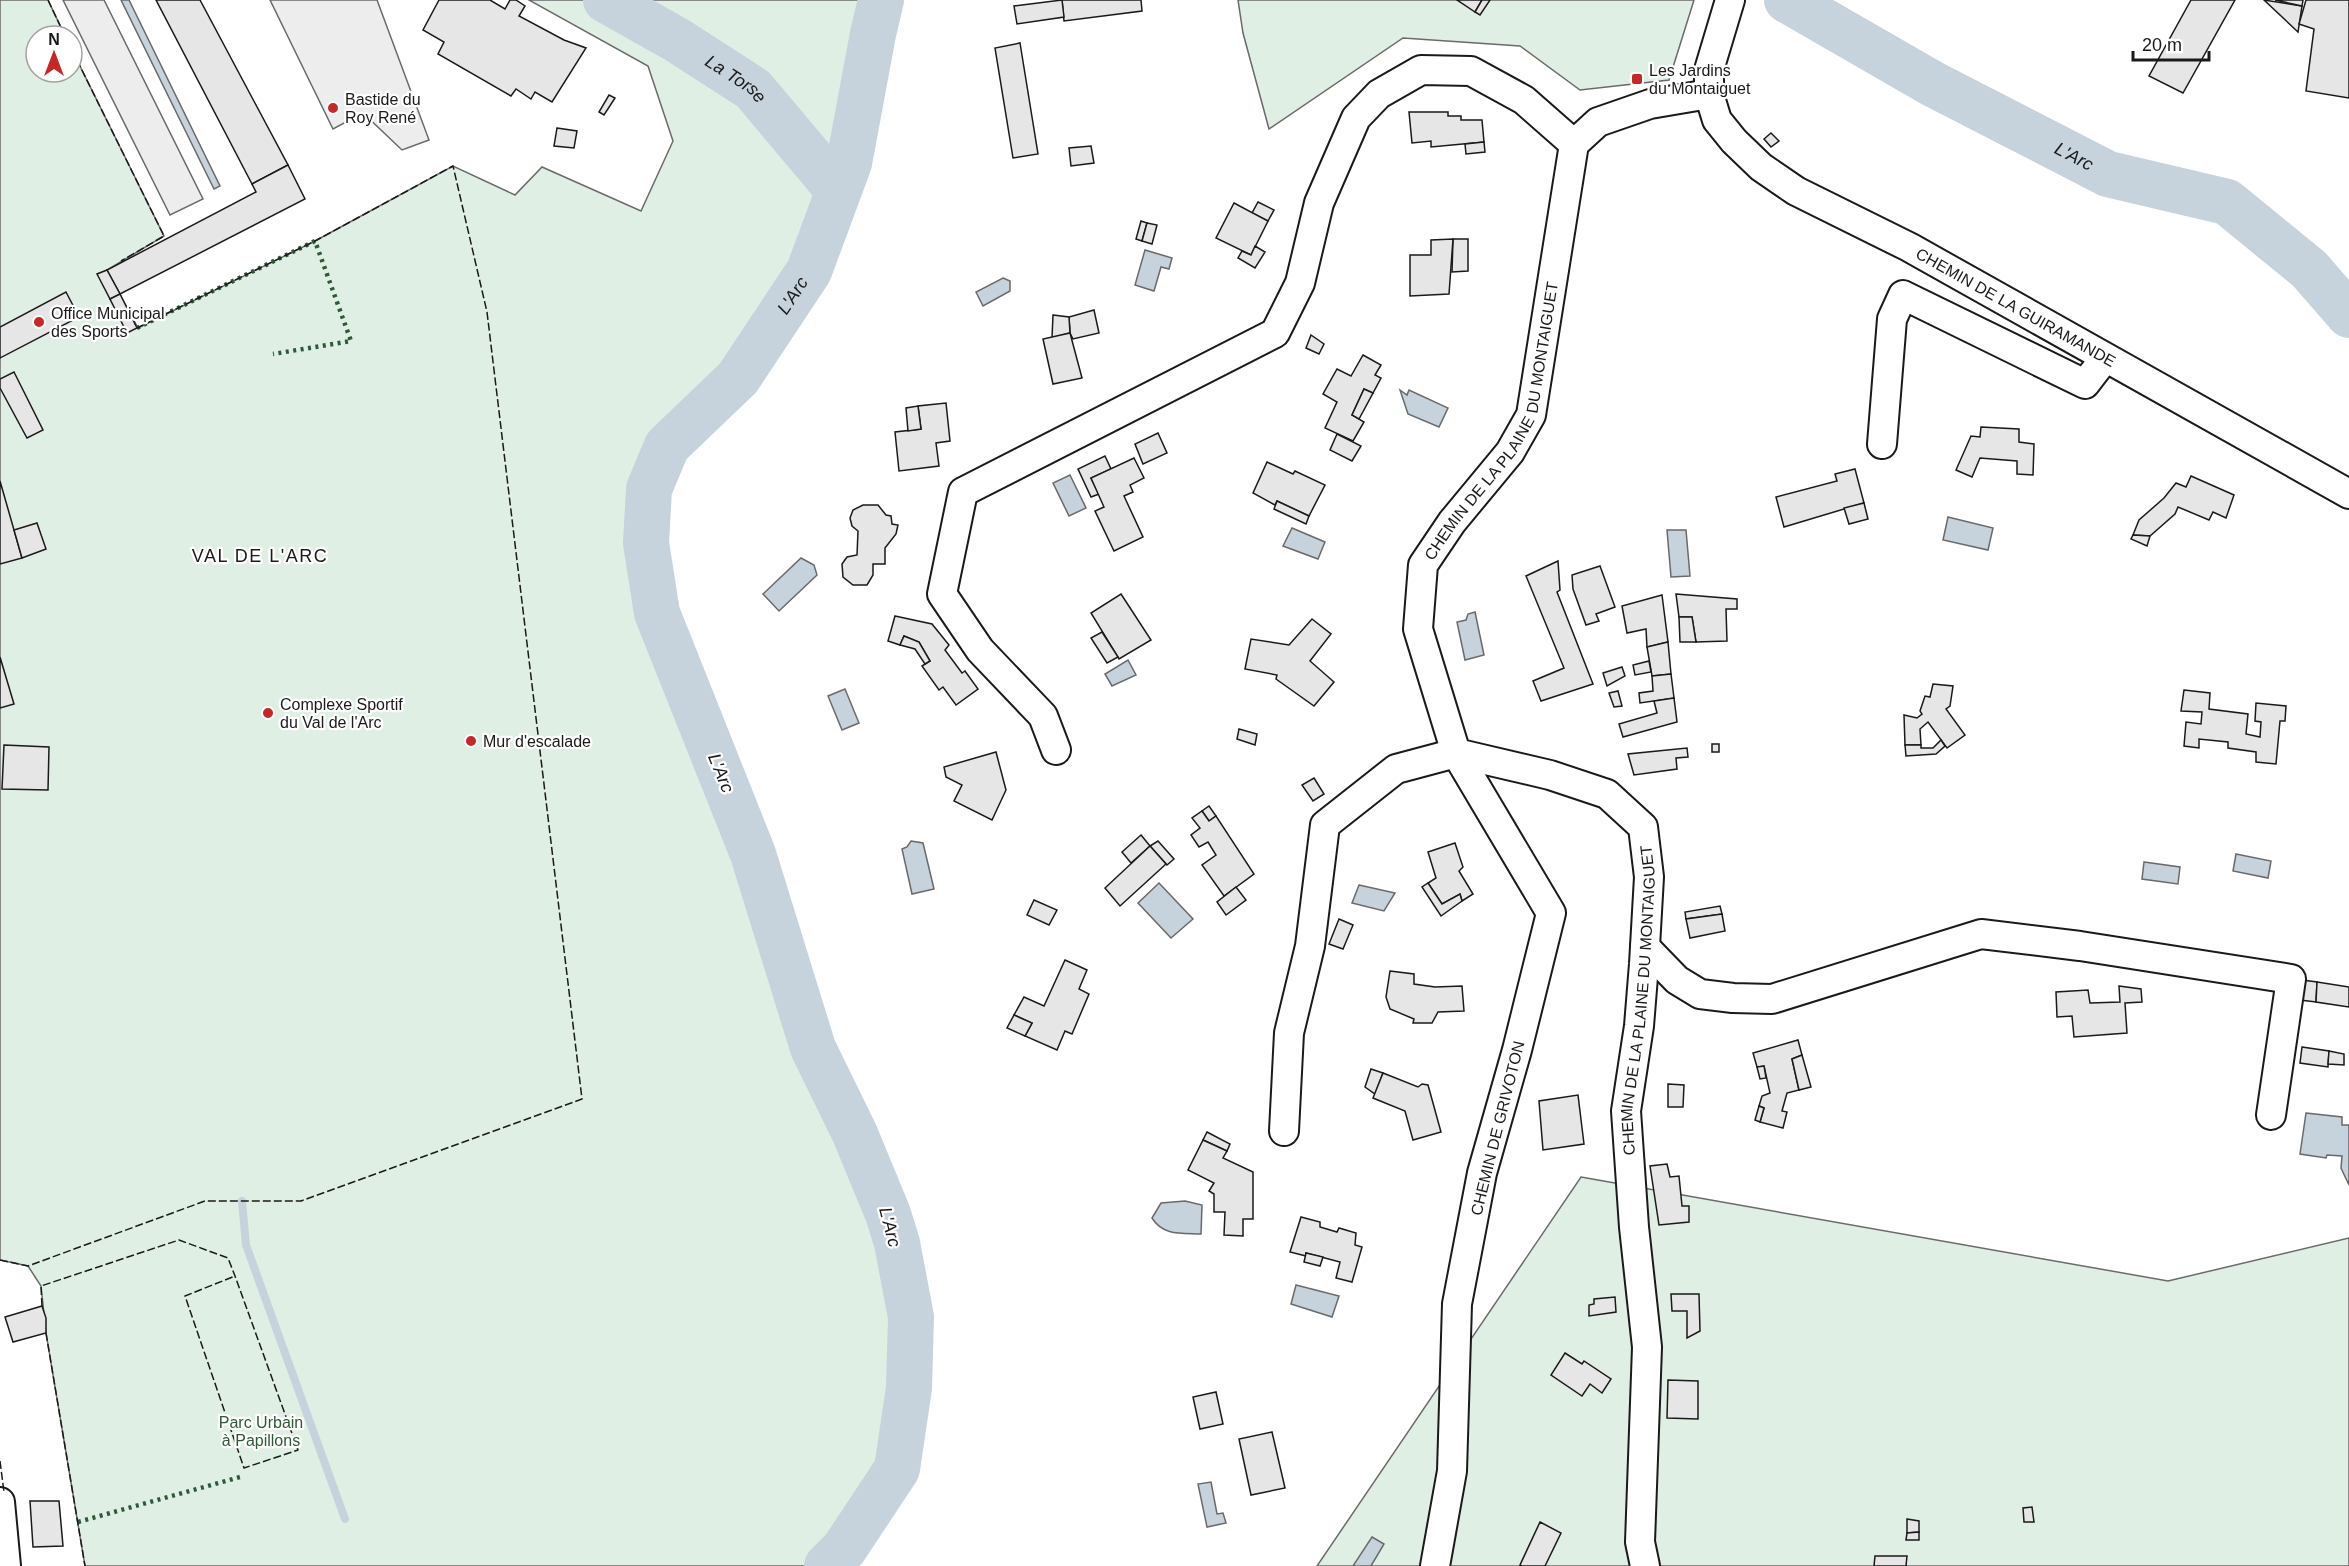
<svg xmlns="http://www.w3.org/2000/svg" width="2349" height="1566" viewBox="0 0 2349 1566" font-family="Arial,sans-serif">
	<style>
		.green { fill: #e0efe3; stroke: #6a6a6a; stroke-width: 1.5 }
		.parking { fill: #ededed; stroke: #6a6a6a; stroke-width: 1.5 }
		.water { fill: #c6d2dc; stroke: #6a6a6a; stroke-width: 1.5 }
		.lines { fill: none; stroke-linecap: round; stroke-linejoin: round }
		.stream { stroke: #c6d2dc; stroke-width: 8 }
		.river { stroke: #c6d2dc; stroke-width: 46 }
		.building { fill: #e6e6e6; stroke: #1a1a1a; stroke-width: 1.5 }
		.minor-casing { stroke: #1a1a1a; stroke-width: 32 }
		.minor { stroke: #fff; stroke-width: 28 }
		.hedge { stroke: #2b5a34; stroke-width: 4.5; stroke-dasharray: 3 4.5; stroke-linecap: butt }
		.fence { stroke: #1a1a1a; stroke-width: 1.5; stroke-dasharray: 8 3; stroke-linecap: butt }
		.poi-dot { fill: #c62828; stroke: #fff; stroke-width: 2 }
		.labels { text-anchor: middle; stroke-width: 4.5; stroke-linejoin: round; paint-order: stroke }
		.poi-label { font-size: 16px; fill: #1a1a1a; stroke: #fff; text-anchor: start }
		.street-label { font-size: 16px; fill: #1a1a1a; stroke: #fff }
		.park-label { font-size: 16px; fill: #2b5a34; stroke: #fff }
		.water-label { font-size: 18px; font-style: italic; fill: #1a1a1a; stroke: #fff }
		.neighbourhood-label { font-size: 18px; letter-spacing: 1.5px; fill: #1a1a1a; stroke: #fff }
	</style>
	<rect width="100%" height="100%" fill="#fff"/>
	<g class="green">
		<path d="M0,0h48l17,36h-29v36h36v-22l92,186 -57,34 31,58 177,-87 138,-75 62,29 27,-28 99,44 32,-70 -25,-75 -119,-66h352l-8,34 -24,129 -40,108 -71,107 -71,68 -18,43 -3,54 11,70 96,241 60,194 42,86 42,109 14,74 -2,71 -12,81 -53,80 -6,17h-753l-39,-233 -5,-47 -13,-20 -28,-6z"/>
		<path d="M1238,0h456l-25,80 -89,10 -60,-44 -117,-8 -134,91 -26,-96z"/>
		<path d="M1581,1177l587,104 181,-43v328h-1032z"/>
	</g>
	<g class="parking">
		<path d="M63,0h41l99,199 -33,16z"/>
		<path d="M270,0h107l52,140 -27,10 -39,-37 -30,16z"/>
	</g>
	<g class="water">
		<path d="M121,0h8l91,186 -6,3z"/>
		<path d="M1145,250l27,8 -3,11 -8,-2 -7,24 -19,-6z"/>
		<path d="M1003,278l7,3v10l-27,15 -7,-14z"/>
		<path d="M1400,390l7,5 2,-5 39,18 -9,19 -31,-13z"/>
		<path d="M1070,475l16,33 -17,8 -16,-33z"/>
		<path d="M1948,517l45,11 -5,22 -45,-10z"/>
		<path d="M1292,528l33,14 -7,17 -35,-13z"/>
		<path d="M1667,530h19l4,46 -19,1z"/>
		<path d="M801,558l13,7 3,10 -38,36 -16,-17z"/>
		<path d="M1475,612l9,43 -19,5 -8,-38 9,-2 2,-6z"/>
		<path d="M1128,660l8,15 -24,11 -7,-12z"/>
		<path d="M845,689l14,34 -17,7 -14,-34z"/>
		<path d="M911,841l12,2 11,46 -22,5 -10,-45 5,-2z"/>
		<path d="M2236,854l35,7 -3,17 -35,-7z"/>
		<path d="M2144,862l36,5 -2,17 -36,-5z"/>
		<path d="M1159,883l34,36 -22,19 -33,-35z"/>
		<path d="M1359,885l36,8 -11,18 -32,-8z"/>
		<path d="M2306,1113l36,4v8h7v60l-8,-17 1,-12 -15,-1 -1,3 -26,-4z"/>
		<path d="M1185,1201l17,4 -1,29c-19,-1 -38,2 -49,-16l9,-15z"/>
		<path d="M1296,1285l43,11 -7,21 -41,-13z"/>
		<path d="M1211,1482l6,32 6,-1 3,10 -19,4 -9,-43z"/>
		<path d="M1372,1537l12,7 -13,22h-18z"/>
	</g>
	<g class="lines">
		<path class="stream" d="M242,1201l4,44 99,274"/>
		<g class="river">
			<path id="s1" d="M606,0l71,40 76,49 85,101"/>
			<path id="s2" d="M1787,0l146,84 175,90 119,28 82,67 40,46"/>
			<path id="s3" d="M827,1566l17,-17 53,-80 12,-81 2,-71 -14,-74 -9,-29 -33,-80 -42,-86 -60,-194 -96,-241 -11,-70 3,-54 18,-43 71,-68 71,-107 40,-108 24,-129 8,-34"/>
		</g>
	</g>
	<g class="building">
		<path d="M156,0h44l88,165 -36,19z"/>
		<path d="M439,0h51l15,9 5,-9h6l9,6 -6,10 45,24 22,8 -34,54 -17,-10 -4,7 -15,-10 -5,7 -73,-42 6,-12 -21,-12z"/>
		<path d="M1062,0h79l1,11 -78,10z"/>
		<path d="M1062,0l2,17 -47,7 -3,-18z"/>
		<path d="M1457,0h25l-7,12z"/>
		<path d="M1482,0h8l-10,15 -5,-3z"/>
		<path d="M2191,0h44l-52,93 -34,-17z"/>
		<path d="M2264,0l38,6 -4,26z"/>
		<path d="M2275,0h28l-1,6z"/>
		<path d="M2306,0h43v98l-43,-7 8,-62 -15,-5z"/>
		<path d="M1020,43l18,111 -25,4 -18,-110z"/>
		<path d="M609,95l6,3 -11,17 -5,-3z"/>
		<path d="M1409,112h39v4h13v4h21l2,22 -53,5v-6l-19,2z"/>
		<path d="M557,128l20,3 -3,17 -20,-2z"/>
		<path d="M1771,133l8,8 -8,6 -7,-8z"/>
		<path d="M1484,142l1,10 -19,2 -1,-10z"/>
		<path d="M1091,146l3,17 -23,3 -2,-18z"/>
		<path d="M288,165l17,34 -185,95 -13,-24 149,-78 -4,-8z"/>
		<path d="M1258,202l16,8 -6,11 -16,-8z"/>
		<path d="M1234,203l34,18 -17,34 -35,-17z"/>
		<path d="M1141,221l6,2 -5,18 -6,-2z"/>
		<path d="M1147,223l10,2 -5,19 -10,-3z"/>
		<path d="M1453,239h15v32l-16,1z"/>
		<path d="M1453,239l-4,55 -39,2v-41h21v-15z"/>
		<path d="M1255,246l10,6 -10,16 -17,-10 4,-7 9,4z"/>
		<path d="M107,270l13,24 -10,5 -13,-25z"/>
		<path d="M66,292l13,25 -79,41v-31z"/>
		<path d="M120,294l17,34 -10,5 -17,-34z"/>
		<path d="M1094,310l5,23 -26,6 -3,-6 -1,-16z"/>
		<path d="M1053,315l16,2 1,16 -18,5z"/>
		<path d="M1070,333l12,45 -29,6 -10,-45z"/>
		<path d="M1311,335l13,9 -5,10 -13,-6z"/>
		<path d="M1363,355l18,10 -6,10 6,3 -8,15 -9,-4 -12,26 12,7 -11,19 -28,-13 12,-26 -14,-8 14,-25 14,7z"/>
		<path d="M14,372l29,58 -16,8 -27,-50v-9z"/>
		<path d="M1364,389l9,4 -14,26 -7,-4z"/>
		<path d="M946,403l4,38 -14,2 3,23 -40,5 -4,-39 26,-3 -3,-23z"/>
		<path d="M918,406l3,23 -13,2 -2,-23z"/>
		<path d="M1981,427l38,2v13l15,2 -1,31 -16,-1v-13l-37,-3 -8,19 -16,-7 15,-34 9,1z"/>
		<path d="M1158,433l9,20 -24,11 -8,-20z"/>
		<path d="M1337,434l24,12 -9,15 -22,-11z"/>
		<path d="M1105,456l6,13 -20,9 8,16 -8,3 -13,-28z"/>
		<path d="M1134,458l10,20 -14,7 3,7 -9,4 19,41 -29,14 -19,-40 9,-4 -13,-29z"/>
		<path d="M1267,462l26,12 2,-3 30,14 -16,31 -32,-15 -2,4 -22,-12z"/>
		<path d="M1855,469l9,34 -80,24 -8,-30 61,-16 -2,-7z"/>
		<path d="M2191,476l43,19 -8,23 -13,-6 -4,8 -31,-13 -3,7 -25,22 -17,-1 6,-15 25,-22 12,-15 10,4z"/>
		<path d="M0,481l22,77 -22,6z"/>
		<path d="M1277,501l32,15 -3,8 -32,-15z"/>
		<path d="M1864,503l4,16 -19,5 -5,-16z"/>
		<path d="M863,505h15l8,10 5,1 1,8 6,1 -2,9 -11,14v16h-12v11l-6,10h-14l-10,-8 -1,-13 5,-7 10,-2 1,-24 -6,-5 -2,-8 3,-8z"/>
		<path d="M37,523l9,26 -24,9 -8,-28z"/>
		<path d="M2133,535l17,1 -3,10 -16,-7z"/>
		<path d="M1558,561l2,29 -3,2 36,92 -52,17 -8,-20 31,-13 -38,-92z"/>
		<path d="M1600,566l15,41 -19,7 3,7 -13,4 -13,-36 -1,-14z"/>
		<path d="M1121,594l30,46 -32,19 -28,-46z"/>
		<path d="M1676,594l61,5v10h-11l1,32 -31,1 -4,-25h-13z"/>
		<path d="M1662,595l6,47 -21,5 -1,-18 -19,4 -5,-27z"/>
		<path d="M895,616l37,8 17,21 -4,5 17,23 3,-2 13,18 -22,16 -13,-18 -4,3 -17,-24 8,-5 -11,-19 -15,-6 -4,9 -12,-4z"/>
		<path d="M1679,617h13l4,25h-16z"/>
		<path d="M1312,619l19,15 -21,27 24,21 -20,24 -38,-27 1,-4 -32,-6 6,-30 38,6z"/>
		<path d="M1102,632l16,25 -11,6 -16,-25z"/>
		<path d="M904,636l15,6 11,19 -5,3 -10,-15 -15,-4z"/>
		<path d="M1668,642l3,32 -19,2 -5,-29z"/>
		<path d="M0,657l14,47 -14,4z"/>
		<path d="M1649,661l2,11 -16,3 -2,-10z"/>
		<path d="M1622,667l3,9 -18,10 -4,-13z"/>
		<path d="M1671,674l3,24 -34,5 -1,-10 14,-2 -1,-15z"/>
		<path d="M1933,684l20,2 -3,20 -4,3 19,26 -18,13 -19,-26 -8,7 1,16h-16l-1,-30 13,3 5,-4 -2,-3 5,-15 5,1z"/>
		<path d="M2184,690l26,3 -1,16 39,5 -2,20 14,3 1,-15 -6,-1 1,-18 30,3 -1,15h-5l-4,43 -20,-2v-10l-28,-4v-6l-29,-3v9l-15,-2 2,-24 15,2 1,-12 -21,-1z"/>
		<path d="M1618,691l4,15 -8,1 -5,-14z"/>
		<path d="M1674,698l3,24 -54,15 -4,-13 38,-11 -3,-12z"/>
		<path d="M1239,729l18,5 -2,11 -18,-6z"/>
		<path d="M1941,740l4,6 -9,8 -30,2 -1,-11h16v3h12z"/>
		<rect x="1712" y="744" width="7" height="8"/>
		<path d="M4,745l45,2 -1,43 -46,-1z"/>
		<path d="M1687,748l1,9 -12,1 1,11 -43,6 -6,-21z"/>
		<path d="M996,752l10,38 -14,30 -38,-19 8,-16 -16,-8 -2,-10z"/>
		<path d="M1314,778l10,16 -11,7 -11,-16z"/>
		<path d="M1209,806l7,10 -7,5 -7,-10z"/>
		<path d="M1202,811l7,10 7,-5 38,58 -30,22 -22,-31 14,-10 -8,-13 -9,5 -8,-12 9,-7 -8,-10z"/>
		<path d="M1141,835l9,11 -19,17 -9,-11z"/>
		<path d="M1158,841l16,18 -7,6 -17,-19z"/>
		<path d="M1455,843l8,24 -4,4 14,23 -11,7 -2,-7 -18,10 -14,-21 8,-5 -8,-26z"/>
		<path d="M1150,846l16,18 -46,42 -15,-18z"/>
		<path d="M1428,883l14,21 18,-10 2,7 -21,15 -19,-29z"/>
		<path d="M1236,887l10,13 -20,15 -9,-13z"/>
		<path d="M1034,900l23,10 -8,15 -22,-10z"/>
		<path d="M1720,906l2,8 -36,5 -1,-7z"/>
		<path d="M1722,914l3,17 -35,7 -4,-19z"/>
		<path d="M1339,919l14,6 -10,24 -14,-5z"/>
		<path d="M1065,960l22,10 -8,19 10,5 -17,40 -7,-3 -8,19 -32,-14 7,-13 -18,-8 10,-18 20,9z"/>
		<path d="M1390,971l24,3v10l21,3 27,-1 2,25 -26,1 -6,11h-19l1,-4 -24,-10 -4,-12z"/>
		<path d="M2302,980l15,2 -1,20 -16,-2z"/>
		<path d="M2317,982l32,5v20l-33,-5z"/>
		<path d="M2119,986l22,3 1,13 -17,1 2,30 -53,4 -2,-21 -15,1 -1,-25 32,-2 2,13 30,-1z"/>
		<path d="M1014,1015l18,8 -7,13 -18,-8z"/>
		<path d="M1798,1040l4,15 -10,4 7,31 -12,3 -5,18 5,1 -4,16 -23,-6 4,-14 -5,-2 3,-10 8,-3 -6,-27 -7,1 -4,-14z"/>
		<path d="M2302,1047l27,4 -1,16 -28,-4z"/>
		<path d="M2329,1051l15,3v11l-16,-1z"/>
		<path d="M1802,1055l9,32 -12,3 -7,-31z"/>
		<path d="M1764,1066l2,12 -6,1 -3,-12z"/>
		<path d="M1371,1069l12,4 -8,21 -10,-7z"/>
		<path d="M1383,1073l35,14 4,-3 6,1 13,47 -28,8 -8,-29 -32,-13z"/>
		<path d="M1668,1084l16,1 -1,22h-15z"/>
		<path d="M1578,1095l6,49 -41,6 -4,-49z"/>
		<path d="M1759,1106l5,2 -4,14 -5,-2z"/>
		<path d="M1207,1132l23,12 -3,7 -24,-11z"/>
		<path d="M1203,1140l24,11 -4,7 30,14v47h-10v17l-19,-1 1,-23h-11v-18l-5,-3 5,-8 -26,-13z"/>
		<path d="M1667,1164l3,13 9,-1 3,30h7v16l-30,3 -9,-59z"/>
		<path d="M1301,1217l19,5v5l17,5 2,-4 17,5 -1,12 7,2 -10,35 -16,-4 4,-16 -34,-9v3l-16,-4z"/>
		<path d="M1306,1253l17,4 -3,9 -16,-4z"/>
		<path d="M1671,1294h28l1,37 -13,7v-27h-15z"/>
		<path d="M1615,1297l1,15 -27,4v-11l5,-1v-5z"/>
		<path d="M42,1306l4,12v15l-33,9 -8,-25z"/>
		<path d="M1565,1353l17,11 2,-3 27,18 -9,14 -12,-9 -8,12 -31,-21z"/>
		<path d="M1668,1380l30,1v38l-31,-1z"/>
		<path d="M1216,1392l7,32 -23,5 -7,-32z"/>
		<path d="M1272,1432l13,56 -34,7 -12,-56z"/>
		<path d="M30,1501h29l4,45 -30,1z"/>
		<path d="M2032,1507l2,15h-10l-1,-14z"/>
		<path d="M1907,1519l12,2v11l-12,1z"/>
		<path d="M1540,1522l21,11 -16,33h-23l-2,-1z"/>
		<path d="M1919,1532v8h-13l1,-7z"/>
		<path d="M1875,1556h32l-1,10h-32z"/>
	</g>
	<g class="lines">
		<g class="minor-casing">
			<g id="minor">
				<path id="s4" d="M1730,0l-21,70v24l8,26 17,21 27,26 35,24 113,56 440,247"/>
				<path d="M1882,444l10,-125 11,-24 182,89 20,-26"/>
				<path d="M1056,750l-13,-34 -63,-66 -38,-56 21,-102 312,-159 25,-50 19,-80 37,-85 23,-24 42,-24 50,1 53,29 50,44"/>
				<path d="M1645,947l32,33 23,14 33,4 39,1 209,-65 99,12 211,33 -20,136"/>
				<path d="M1284,1131l5,-98 21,-87 15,-121 71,-56 60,-16 95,160 -34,137 -35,123 -25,131 -5,167 -17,95"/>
				<path d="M0,1502l6,64"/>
				<path id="s5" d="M1645,1566l-5,-24 7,-195 -13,-120 -8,-116 13,-85 5,-62 5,-87 -6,-50 -36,-33 -57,-19 -94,-22 -38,-124 5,-64 29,-43 58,-70 21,-37 43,-271 24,-22 52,-18 59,-10"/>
			</g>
		</g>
		<use href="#minor" class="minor"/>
		<g class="hedge">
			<path d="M137,328l178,-87 36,100 -78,13"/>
			<path d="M78,1522l162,-45"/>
		</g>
		<g class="fence">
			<path d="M48,0l17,36"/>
			<path d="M72,50l92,186 -43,25"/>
			<path d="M0,1260l28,6 177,-65h96l281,-102 -95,-787 -34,-146 -138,75 -178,87 -2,-4"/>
			<path d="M42,1306l-1,-20 138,-46 49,18 7,18 63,174 -54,18 -59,-172 50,-20"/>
			<path d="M46,1333l39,233"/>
			<path d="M0,1461l4,31"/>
		</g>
	</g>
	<g class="poi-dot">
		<rect x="1631" y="73" width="12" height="12" rx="3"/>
		<circle cx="333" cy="108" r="6"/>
		<circle cx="39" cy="322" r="6"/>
		<circle cx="268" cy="713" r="6"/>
		<circle cx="471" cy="741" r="6"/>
	</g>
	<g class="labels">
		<g class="poi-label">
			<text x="1649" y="76">Les Jardins<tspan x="1649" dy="18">du Montaiguet</tspan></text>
			<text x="345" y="105">Bastide du<tspan x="345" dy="18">Roy René</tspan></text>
			<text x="51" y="319">Office Municipal<tspan x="51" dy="18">des Sports</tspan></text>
			<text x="280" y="710">Complexe Sportif<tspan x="280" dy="18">du Val de l'Arc</tspan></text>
			<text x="483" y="747">Mur d'escalade</text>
		</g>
		<g class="street-label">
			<text dy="6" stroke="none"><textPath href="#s4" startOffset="480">CHEMIN DE LA GUIRAMANDE</textPath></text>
			<text dy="6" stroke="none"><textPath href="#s5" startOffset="1306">CHEMIN DE LA PLAINE DU MONTAIGUET</textPath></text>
			<text dy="6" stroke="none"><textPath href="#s5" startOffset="568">CHEMIN DE LA PLAINE DU MONTAIGUET</textPath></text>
			<text transform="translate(1497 1128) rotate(-76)" y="6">CHEMIN DE GRIVOTON</text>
		</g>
		<g class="park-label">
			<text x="261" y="1428">Parc Urbain<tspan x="261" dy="18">à Papillons</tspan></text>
		</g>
		<g class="water-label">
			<text dy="6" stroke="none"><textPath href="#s1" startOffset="152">La Torse</textPath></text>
			<text dy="6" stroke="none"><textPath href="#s2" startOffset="327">L'Arc</textPath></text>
			<text dy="6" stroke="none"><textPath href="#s3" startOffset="1392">L'Arc</textPath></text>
			<text transform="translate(721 773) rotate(68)" y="6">L'Arc</text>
			<text transform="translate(890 1227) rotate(75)" y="6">L'Arc</text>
		</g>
		<g class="neighbourhood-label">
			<text x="260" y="562">VAL DE L'ARC</text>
		</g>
	</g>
	<g transform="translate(54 54)"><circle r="28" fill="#ffffff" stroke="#a3a3a3" stroke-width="1.5"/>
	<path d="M0-4.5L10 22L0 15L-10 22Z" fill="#c62828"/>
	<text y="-9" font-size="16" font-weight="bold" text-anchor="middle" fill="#1a1a1a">N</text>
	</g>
	<path d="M2133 51v9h76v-9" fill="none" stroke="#1a1a1a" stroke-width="3"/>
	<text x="2142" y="51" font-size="18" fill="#1a1a1a" stroke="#ffffff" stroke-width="4.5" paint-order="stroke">20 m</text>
</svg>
